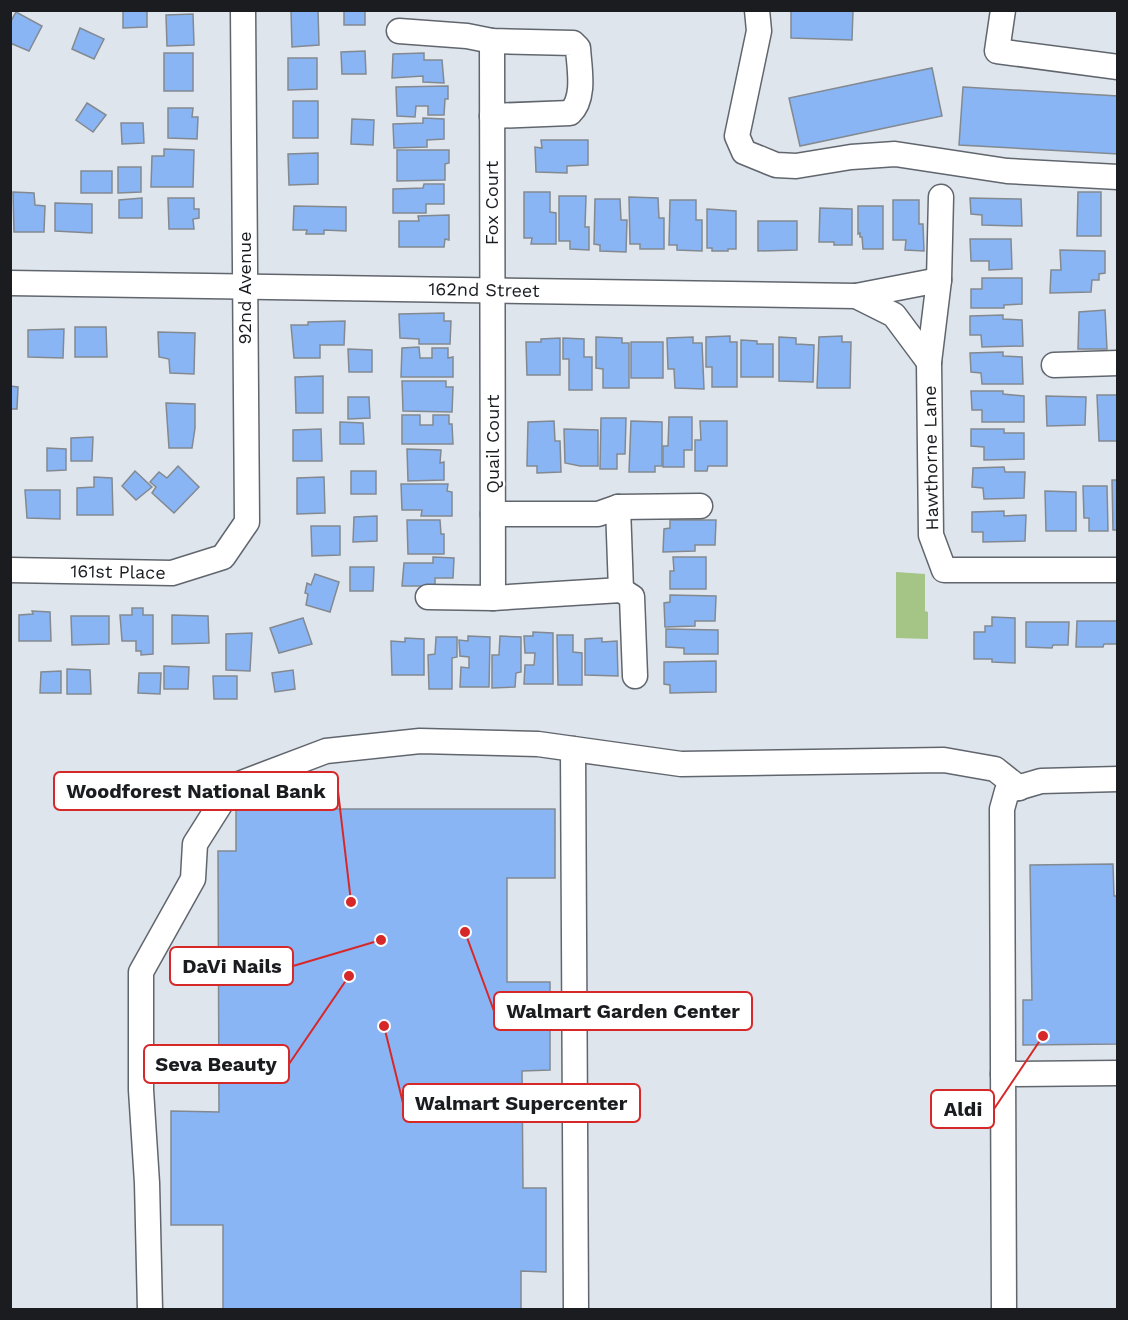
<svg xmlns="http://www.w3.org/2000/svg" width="1128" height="1320" viewBox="0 0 1128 1320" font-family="'Work Sans',sans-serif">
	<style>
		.green { fill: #a4c585 }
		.building { fill: #8ab5f5; stroke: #838990; stroke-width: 1.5 }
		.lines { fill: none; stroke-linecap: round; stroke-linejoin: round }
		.minor-casing { stroke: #61666e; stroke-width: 27 }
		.minor { stroke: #fff; stroke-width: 24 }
		.labels { text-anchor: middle; stroke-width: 4.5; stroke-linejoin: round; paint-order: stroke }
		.street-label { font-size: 18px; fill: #1a1c20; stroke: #fff }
		.leader { fill: none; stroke: #d62828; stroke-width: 2 }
		.callout-dot { fill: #d62828; stroke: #fff; stroke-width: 2 }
		.callout { fill: #fff; stroke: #d62828; stroke-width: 2 }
		.callout-label { font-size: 20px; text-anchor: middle; font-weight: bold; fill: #1a1c20 }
	</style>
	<rect width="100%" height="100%" fill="#dfe5ed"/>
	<path class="green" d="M896,572l29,2v37l3,1v27l-32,-1z"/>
	<g class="building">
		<path d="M123,10h24v17l-24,1z"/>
		<path d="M291,10h27l1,35 -27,2z"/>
		<rect x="344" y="10" width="21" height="15"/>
		<path d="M791,10h62l-1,30 -61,-2z"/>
		<path d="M16,12l26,14 -13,25 -19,-8v-20z"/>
		<path d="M193,14l1,31 -27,1 -1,-31z"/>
		<path d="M80,28l24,11 -10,20 -22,-10z"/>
		<path d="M365,51l1,23h-24l-1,-22z"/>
		<rect x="164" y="53" width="29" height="38"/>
		<path d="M424,53v7h18l2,23 -21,-1v-6l-31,2 1,-24z"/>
		<path d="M288,58h29v31l-29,1z"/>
		<path d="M932,68l10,48 -142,30 -11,-48z"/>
		<path d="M448,86v13h-3l-1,16h-16v-9h-12l-1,11 -18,-1 -1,-29z"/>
		<path d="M963,87l155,9v58l-159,-9z"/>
		<rect x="293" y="101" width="25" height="37"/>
		<path d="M87,103l19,12 -13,17 -17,-12z"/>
		<path d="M168,108h25l-1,9h6l-1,22 -29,-1z"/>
		<path d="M423,118l21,1v20l-17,1v7l-33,1 -1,-24 30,-1z"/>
		<path d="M352,119l22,1 -1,25 -22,-1z"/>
		<path d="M121,123h22l1,20 -22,1z"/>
		<path d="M541,140h47v25l-21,1v7l-31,-1 -1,-25 7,1z"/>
		<path d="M164,149l30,1 -1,37h-42l1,-31h12z"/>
		<path d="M397,150h52v13l-4,1v16l-48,1z"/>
		<path d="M318,153v31l-29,1 -1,-31z"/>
		<path d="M118,167h23v25l-23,1z"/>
		<rect x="81" y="171" width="31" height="22"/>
		<path d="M424,184h20v20h-18v9h-33v-24l30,-1z"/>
		<path d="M13,192l21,1 1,12 10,1 -1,26h-30z"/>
		<path d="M524,192h26v20l6,1v31h-25l1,-6h-8z"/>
		<path d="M1078,192h23v44h-24z"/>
		<path d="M559,196h27l-1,31h4v23l-19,-1v-8h-11z"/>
		<path d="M629,197l29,1 1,20h5v31h-24v-5h-10z"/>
		<path d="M142,198v20h-23v-18z"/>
		<path d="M168,198h26v11h5v9l-6,1 1,10h-25z"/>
		<path d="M970,198l51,1 1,27 -40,-1v-10l-11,-1z"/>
		<path d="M595,199h25l1,21h6l-1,32 -26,-1v-6l-6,-1z"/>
		<path d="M670,200h26v20h6v31l-25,-1v-5h-8z"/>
		<path d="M893,200h26v24h4l1,27 -19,-1 1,-10h-13z"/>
		<path d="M55,203l37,1v29l-37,-2z"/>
		<path d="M294,206l52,1v24l-22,-1v4h-18l1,-4h-14z"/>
		<path d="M858,206h25v43h-20l-1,-12h-2v-4l-2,1z"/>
		<path d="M820,208l32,1v36h-18v-3h-15z"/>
		<path d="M707,209l29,2v38h-8v2h-16v-3h-5z"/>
		<path d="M449,215v25l-4,-1 -1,8h-45v-26h20l-1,-5z"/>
		<path d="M758,221h39v29l-39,1z"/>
		<path d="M970,239h41l1,30 -23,1v-9h-18z"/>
		<path d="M1060,250l45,1v22l-6,1v6h-7l-1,12 -41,1 1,-23h10z"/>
		<path d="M982,278h40v26l-18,1v3h-33v-19h11z"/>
		<path d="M1105,310l2,39h-29l1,-37z"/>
		<path d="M444,313v8h7l-1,23h-31v-5l-19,-1 -1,-24z"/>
		<path d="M1003,315v4l19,1 1,26 -41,1 -1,-12h-11v-19z"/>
		<path d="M345,321l-1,24h-24v13h-26l-3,-33h17v-3z"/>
		<path d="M75,327h31l1,30h-32z"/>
		<path d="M64,329l-1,29 -35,-1v-27z"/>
		<path d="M158,332l37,1 -1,41 -24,-1 -1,-14 -10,-2z"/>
		<path d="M730,336v6h7v45h-25v-20h-6v-30z"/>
		<path d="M842,336v6h9l-1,46h-33l2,-51z"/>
		<path d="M596,337l26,1v5h7v45h-26v-19l-7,-1z"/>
		<path d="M693,337v6h9l2,46 -29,-1 -1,-19h-6l-1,-31z"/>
		<path d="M779,337l17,1v6l18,1 -1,37 -34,-1z"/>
		<path d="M560,338v37h-33l-1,-33h15v-3z"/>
		<path d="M563,338l21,1v18h8v33h-23v-31h-6z"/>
		<path d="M741,340l16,1v3h16v33h-32z"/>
		<rect x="631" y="342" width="32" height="36"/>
		<path d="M419,347l1,11h12v-10h16v10l5,-1v20h-52l1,-29z"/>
		<path d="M348,349l24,1v22h-23z"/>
		<path d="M1003,352v4l19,1 1,27h-41l-1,-11 -10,-1 -1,-19z"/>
		<path d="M323,376v37h-27l-1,-36z"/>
		<path d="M402,381h44v6h7l-1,25 -49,-1z"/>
		<path d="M10,386l8,1 -1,22h-7z"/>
		<path d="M971,391h32v3l21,2v26h-42v-12h-10z"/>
		<path d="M1097,395h21v46h-19z"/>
		<path d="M1046,396l40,1 -1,28 -38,1z"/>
		<path d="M348,397h21l1,21 -22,1z"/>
		<path d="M166,403l29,1v24l-3,20h-23z"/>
		<path d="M402,415h18v10h13v-10h16v9h3l1,20h-51z"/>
		<path d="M669,417h23v33h-8v17h-21v-21h5z"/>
		<path d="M601,418h25l-1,36h-8v15h-17z"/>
		<path d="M554,421l1,20h5l1,31 -24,1v-7h-10l1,-44z"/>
		<path d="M631,421l31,1v44h-7v6h-26z"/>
		<path d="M700,421h27v45h-19l-1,5h-12v-31h6z"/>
		<path d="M340,422l23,1 1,21h-24z"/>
		<path d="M321,429l1,32h-29v-31z"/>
		<path d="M564,429l34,1v36h-18l-15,-3z"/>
		<path d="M971,429h33v4h20v26l-40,1v-13l-13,-1z"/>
		<path d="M93,437l-1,24h-21v-23z"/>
		<path d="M47,448l19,1v21l-19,1z"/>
		<path d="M407,449l34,1 -1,13 4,-1v18l-36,1z"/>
		<path d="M178,466l21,21 -25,26 -22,-20 4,-6 -6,-5 9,-10 8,6z"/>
		<path d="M1004,467l1,5h20l-1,26 -40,1 -1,-11 -11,-1 1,-19z"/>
		<path d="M135,471l17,16 -16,13 -14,-14z"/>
		<rect x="351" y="471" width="25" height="23"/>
		<path d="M94,477l18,1 1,37h-36v-27l17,-1z"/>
		<path d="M324,477l1,36 -28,1v-36z"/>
		<path d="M1112,480h6v50h-5z"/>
		<path d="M401,484h47l-1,7 5,1v24h-31l1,-6h-20z"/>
		<path d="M1083,486h24l1,45h-19v-13h-5z"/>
		<path d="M25,490h35v29l-33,-1z"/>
		<path d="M1045,491l31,1v39h-30z"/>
		<path d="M1004,511v5l22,-1 -1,26 -42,1v-10h-11v-20z"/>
		<path d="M377,516v25l-24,1 1,-25z"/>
		<path d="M407,520h33l1,14h3v20h-36z"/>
		<path d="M670,520h46l-1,25h-20v6l-32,1 1,-23 6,-1z"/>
		<path d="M311,526h29v29l-28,1z"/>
		<path d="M433,557l21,1 -1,20h-18v8h-33l2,-23h29z"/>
		<path d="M673,557h33v32h-36v-18h4z"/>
		<path d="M350,567h24l-1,24h-23z"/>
		<path d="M315,574l24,8 -9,30 -24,-7 2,-11 -3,-1 2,-10 4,2z"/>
		<path d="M670,595l46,1 -1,25h-20v5l-30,1 -1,-24 6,-1z"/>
		<path d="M132,608h11v7h10v39l-12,1v-4h-5v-10h-14l-2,-26h12z"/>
		<path d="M32,611l18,1 1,29h-32v-26l14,-1z"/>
		<path d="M172,615l36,1 1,27 -37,1z"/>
		<path d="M71,616h38v28l-37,1z"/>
		<path d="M992,617l23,1v45l-23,-1v-3h-18v-27h11v-6h7z"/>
		<path d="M303,618l9,26 -33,9 -9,-25z"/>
		<path d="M1077,621h41v23h-14l-1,3h-27z"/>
		<path d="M1026,622h43l-1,23h-15l-1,3 -26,-1z"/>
		<path d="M666,629l52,1v24h-34v-6l-18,-1z"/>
		<path d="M533,632l20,1v51h-29l1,-19h9l1,-12h-10l-1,-17h9z"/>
		<path d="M252,633l-2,38 -24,-1v-36z"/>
		<path d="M557,635h16v17l9,1v32h-24z"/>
		<path d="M468,636l22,1 -1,50h-29l1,-20 8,1v-11l-9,-1 -1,-16 9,1z"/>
		<path d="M500,636l21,1v35l-5,1 -1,14 -23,1v-33h7z"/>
		<path d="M436,637h21v20l-5,1v31h-23l-1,-34 7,-1z"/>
		<path d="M405,638l19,1v36h-32l-1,-34 14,1z"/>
		<path d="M602,638v4l15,-1 1,35 -33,-1v-36z"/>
		<path d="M716,661v31l-46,1v-8l-6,-1v-22z"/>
		<path d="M164,666l25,1 -1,22h-24z"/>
		<path d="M67,669l23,1 1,24h-24z"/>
		<path d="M293,670l2,19 -20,3 -3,-19z"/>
		<path d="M61,671v22h-21l1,-21z"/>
		<path d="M139,673h22l-1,21 -22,-1z"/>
		<path d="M213,676h24v23h-23z"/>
		<path d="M236,809h319v69h-48v104h43v88l-28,1 1,117h23v84l-25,-1v39h-298v-85h-52v-114l48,1 -1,-261h18z"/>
		<path d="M1113,864l1,32h4v148l-95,1v-45h9l-2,-135z"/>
	</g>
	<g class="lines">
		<g class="minor-casing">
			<g id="minor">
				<path d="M757,10l2,21 -22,105 7,16 32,13 20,1 55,-9 44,-3 112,17 111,6"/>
				<path d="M1003,10l-6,41 121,16"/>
				<path d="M399,31l68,5 25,5 81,2 5,5c1,19 8,50 -8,65l-78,3"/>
				<path d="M492,41l1,557"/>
				<path d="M941,197l-2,83 -10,82 2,173 13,35h174"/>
				<path d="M10,283l846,13 38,19 35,47"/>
				<path d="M856,296l83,-16"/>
				<path d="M1054,365l64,-2"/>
				<path d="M618,507l3,83"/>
				<path d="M493,514h105l20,-7 82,-1"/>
				<path d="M10,570l162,3 51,-16 24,-35 -4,-512"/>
				<path d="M428,597l65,1 128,-8 11,7 3,79"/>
				<path d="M573,749l3,561"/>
				<path d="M1003,1074l115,-1"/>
				<path d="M150,1310l-3,-127 -6,-93v-118l52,-93 2,-35 36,-57 95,-36 94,-10 118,3 143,20 263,-4 51,9 24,19"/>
				<path d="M1004,1310l-2,-501 5,-18 34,-10 77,-2"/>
			</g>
		</g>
		<use href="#minor" class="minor"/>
	</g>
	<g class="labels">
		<g class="street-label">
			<text transform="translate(492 203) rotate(-90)" y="6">Fox Court</text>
			<text transform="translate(245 288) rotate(-90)" y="6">92nd Avenue</text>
			<text transform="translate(484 290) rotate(1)" y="6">162nd Street</text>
			<text transform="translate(493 444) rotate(-90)" y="6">Quail Court</text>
			<text transform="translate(931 458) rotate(-91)" y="6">Hawthorne Lane</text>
			<text transform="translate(118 572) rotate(1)" y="6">161st Place</text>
		</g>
	</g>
	<path class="leader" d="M351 902L338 791M381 940L293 966M465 932L494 1011M349 976L289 1064M384 1026L403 1103M1043 1036L994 1109"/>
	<g class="callout-dot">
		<circle cx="351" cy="902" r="6"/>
		<circle cx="381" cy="940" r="6"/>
		<circle cx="465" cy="932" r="6"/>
		<circle cx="349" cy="976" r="6"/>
		<circle cx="384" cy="1026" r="6"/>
		<circle cx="1043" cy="1036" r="6"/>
	</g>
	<g class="callout">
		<rect x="54" y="772" width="284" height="38" rx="6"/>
		<rect x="170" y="947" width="123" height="38" rx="6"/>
		<rect x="494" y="992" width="258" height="38" rx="6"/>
		<rect x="144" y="1045" width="145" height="38" rx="6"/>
		<rect x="403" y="1084" width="237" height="38" rx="6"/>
		<rect x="931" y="1090" width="63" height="38" rx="6"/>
	</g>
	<g class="callout-label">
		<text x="196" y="798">Woodforest National Bank</text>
		<text x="232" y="973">DaVi Nails</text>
		<text x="623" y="1018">Walmart Garden Center</text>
		<text x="216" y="1071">Seva Beauty</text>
		<text x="521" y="1110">Walmart Supercenter</text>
		<text x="963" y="1116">Aldi</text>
	</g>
	<rect width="1128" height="1320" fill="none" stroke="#1a1c20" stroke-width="24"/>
</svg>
